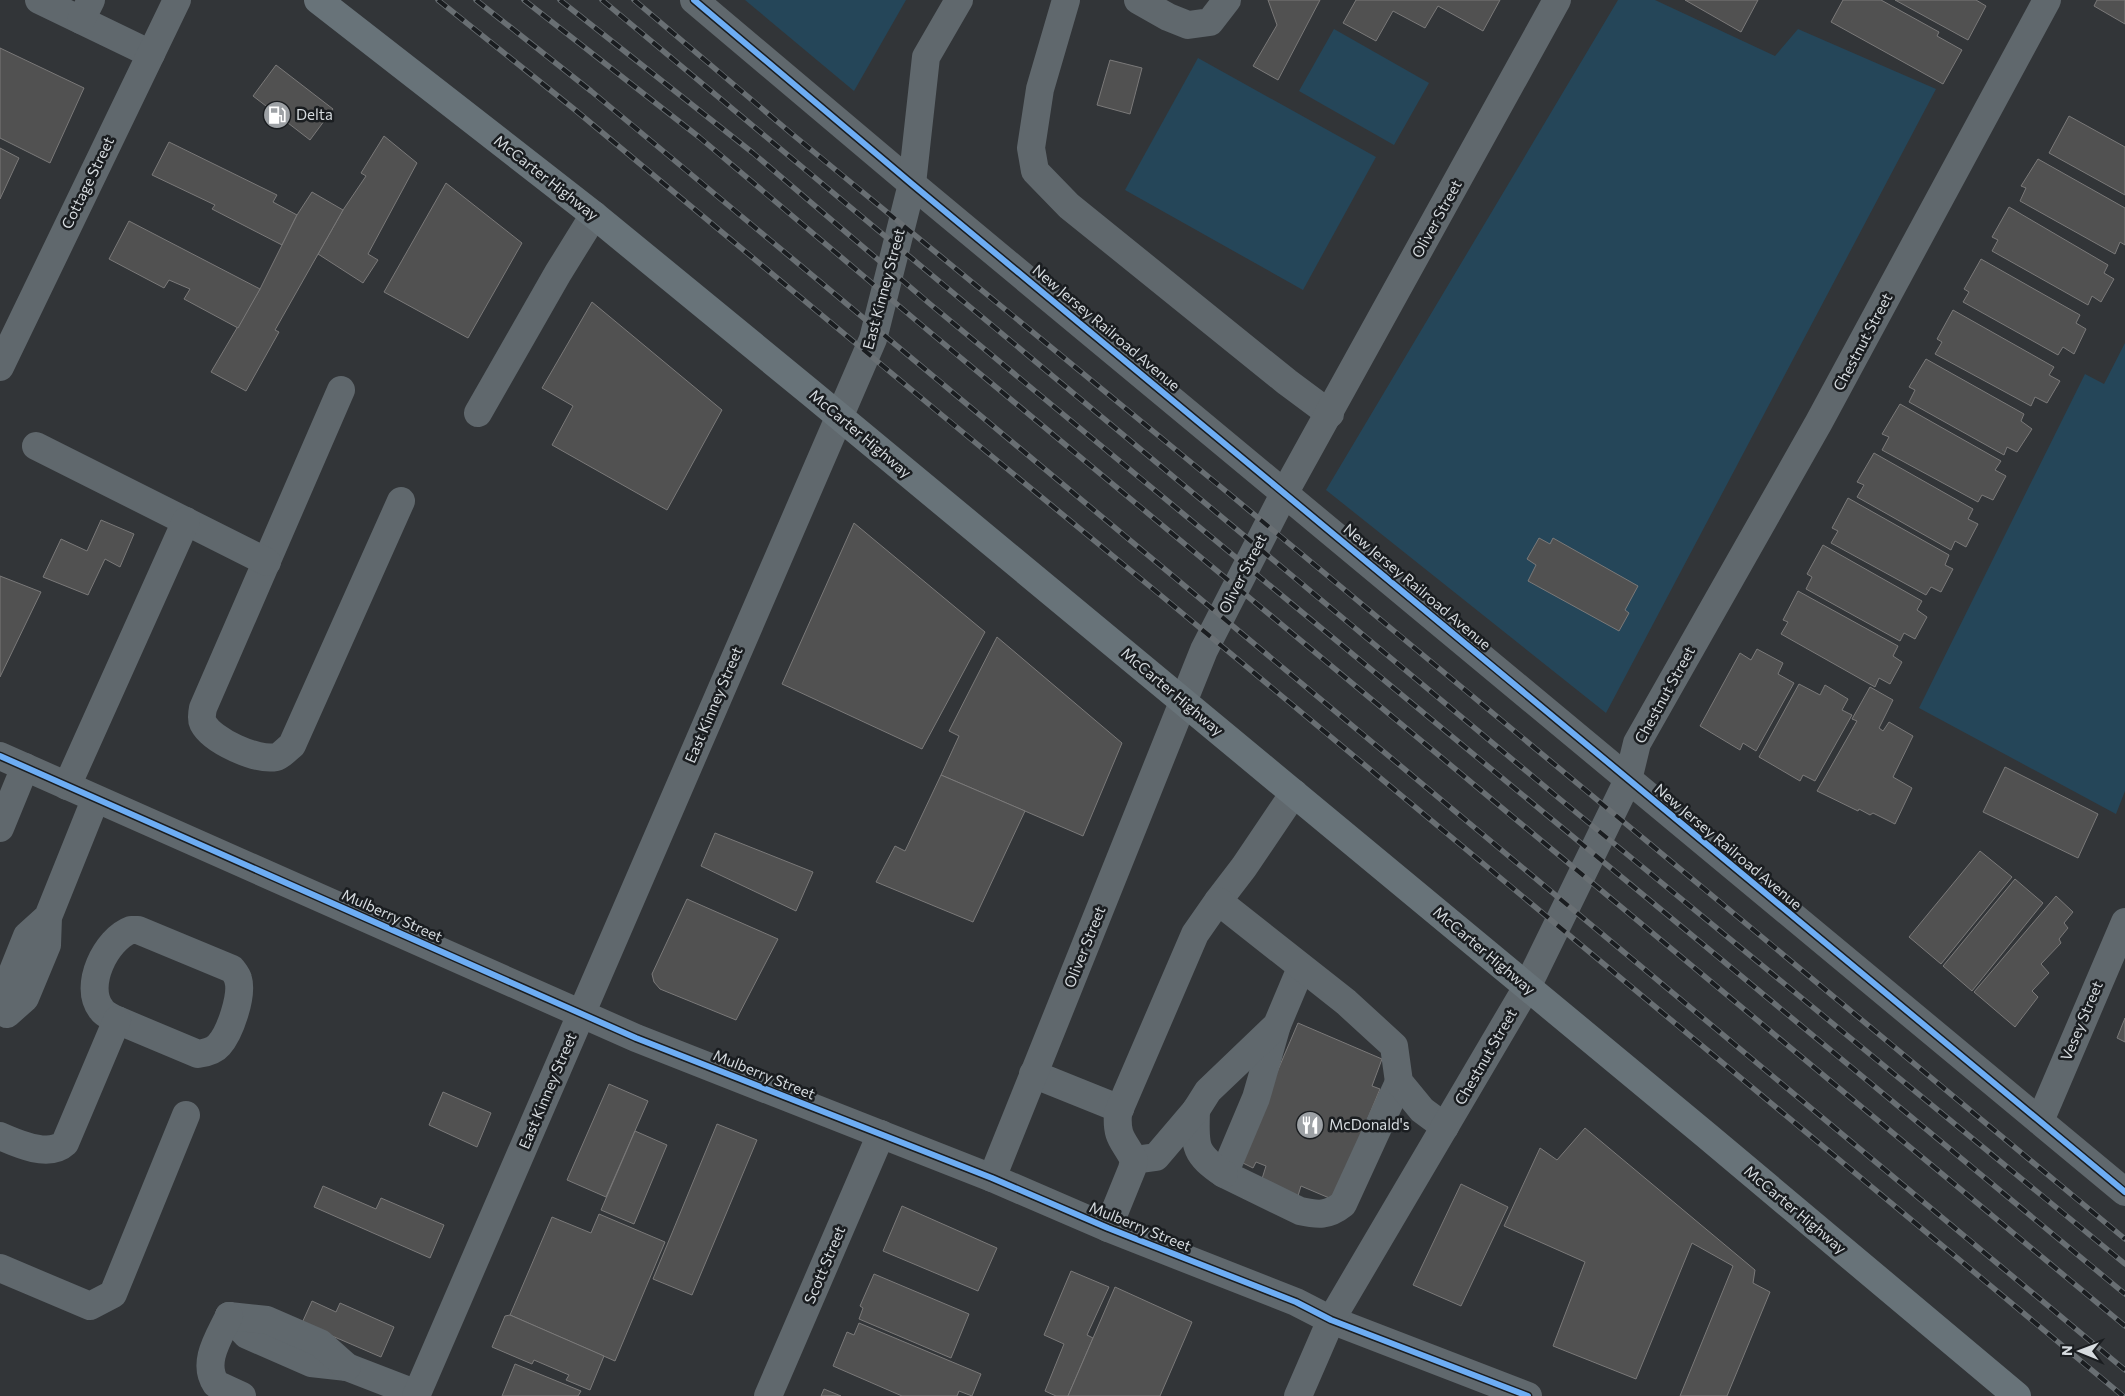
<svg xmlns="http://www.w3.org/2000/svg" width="2125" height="1396" viewBox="0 0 2125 1396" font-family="Commissioner,sans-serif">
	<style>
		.green { fill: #254659 }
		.building { fill: #515151; stroke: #7a7979 }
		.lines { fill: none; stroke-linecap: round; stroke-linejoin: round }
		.minor { stroke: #60686d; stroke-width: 28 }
		.major { stroke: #687379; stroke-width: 28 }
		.rail-casing { stroke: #696f73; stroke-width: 5.5 }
		.rail { stroke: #1a1d20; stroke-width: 4; stroke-dasharray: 11; stroke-linecap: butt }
		.cycleway-casing { stroke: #1a1d20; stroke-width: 9 }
		.cycleway { stroke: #6dadf4; stroke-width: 6 }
		.labels { text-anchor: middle; stroke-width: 5; stroke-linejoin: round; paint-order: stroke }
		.poi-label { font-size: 15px; fill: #d6dbdf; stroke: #1a1d20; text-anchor: start }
		.street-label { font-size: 15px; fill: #d6dbdf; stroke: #1a1d20 }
	</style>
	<rect width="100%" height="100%" fill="#323538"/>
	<g class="green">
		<path d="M745,0h161l-52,91z"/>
		<path d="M1618,0h37l120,56 23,-27 138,60 -330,624 -280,-223z"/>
		<path d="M1334,29l95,54 -35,62 -95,-54z"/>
		<path d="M1198,58l178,99 -73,133 -178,-100z"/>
		<path d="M2125,343v448l-9,23 -197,-106 166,-334 19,10z"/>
	</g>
	<g class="building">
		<path d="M1268,0h52l-42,80 -25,-14 24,-41z"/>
		<path d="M1356,0h144l-17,31 -45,-25 -13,22 -32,-17 -17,30 -33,-18z"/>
		<path d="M1685,0h73l-17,32z"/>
		<path d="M1843,0h38l58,32 -2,4 25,14 -19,34 -112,-62z"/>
		<path d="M1895,0h81l10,6 -18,34z"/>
		<path d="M2097,0h28v24l-31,-18z"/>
		<path d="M0,48l84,40 -34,75 -50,-25z"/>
		<path d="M1110,60l32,8 -12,46 -33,-9z"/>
		<path d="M276,65l57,44 -23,31 -57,-44z"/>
		<path d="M2069,116l56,31v48l-76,-42z"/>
		<path d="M384,136l33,27 -49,91 10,6 -15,23 -45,-29 25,-44 23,-34 -5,-3z"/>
		<path d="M169,142l108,53 -4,7 24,13 -15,30 -70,-36 3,-4 -63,-30z"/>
		<path d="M0,148l19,10 -19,41z"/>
		<path d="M2038,159l87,49v37l-5,-3 -5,12 -95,-53 6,-13 -5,-2z"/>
		<path d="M446,183l76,60 -54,95 -84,-46z"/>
		<path d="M312,192l31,18 -68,120 4,2 -33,59 -35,-19 49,-83 37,-74z"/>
		<path d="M2009,207l99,58 -4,8 10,6 -13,23 -9,-6 -4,9 -96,-54 6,-11 -6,-3z"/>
		<path d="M129,221l131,68 -22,39 -54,-29 6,-10 -21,-9 -5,8 -55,-29z"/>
		<path d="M1981,259l99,56 -4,8 10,6 -12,25 -11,-7 -5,8 -95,-53 6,-10 -5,-3z"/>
		<path d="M592,302l130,108 -55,100 -115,-65 21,-39 -31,-18z"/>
		<path d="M1953,310l101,57 -5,8 11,6 -13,22 -12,-6 -4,9 -96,-52 7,-12 -5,-3z"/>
		<path d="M1926,359l98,55 -3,7 11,8 -15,23 -10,-5 -3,8 -95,-53 6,-12 -6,-3z"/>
		<path d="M1900,404l101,57 -6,9 11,6 -13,24 -11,-5 -4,7 -96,-52 7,-13 -7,-3z"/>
		<path d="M1874,453l99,56 -5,10 10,5 -12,23 -11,-6 -4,9 -94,-53 7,-12 -7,-3z"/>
		<path d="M1848,498l101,57 -4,10 8,4 -12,23 -10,-5 -5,8 -95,-52 7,-12 -6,-3z"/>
		<path d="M101,520l33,14 -14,33 -15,-8 -17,36 -45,-18 18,-38 26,12z"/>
		<path d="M854,523l131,109 -63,117 -140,-65z"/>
		<path d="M1539,538l11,6 3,-6 85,48 -13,24 4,3 -10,18 -91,-50 8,-16 -9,-6z"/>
		<path d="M1823,545l99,56 -5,9 10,7 -12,22 -11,-6 -4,8 -94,-52 6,-12 -5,-3z"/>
		<path d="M0,576l41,16 -41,85z"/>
		<path d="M1798,591l100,55 -5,10 9,6 -12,22 -11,-6 -4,9 -94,-53 7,-12 -5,-2z"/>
		<path d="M997,637l125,106 -39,93 -142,-61 18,-39 -10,-5z"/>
		<path d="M1757,649l26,14 -5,11 16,9 -38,68 -13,-8 -3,7 -40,-24 40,-73 11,7z"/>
		<path d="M1799,684l21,11 5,-10 23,14 -6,11 10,5 -37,66 -12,-6 -3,6 -41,-24z"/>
		<path d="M1870,687l23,13 -14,28 4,3 6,-9 24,14 -20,41 19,11 -17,36 -22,-11 -3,2 -11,-6 -1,2 -41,-20 40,-70 -5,-2z"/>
		<path d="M2005,767l93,47 -20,44 -95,-46z"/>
		<path d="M941,775l84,36 -52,111 -97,-40 19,-36 10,5z"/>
		<path d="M715,833l98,39 -17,39 -95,-45z"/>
		<path d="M1980,851l32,26 -71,87 -32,-27z"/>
		<path d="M2015,879l28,24 -71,88 -29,-25z"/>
		<path d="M2056,896l17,16 -9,11 4,5 -9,11 2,4 -20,21 8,9 -17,18 6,6 -23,30 -41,-35z"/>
		<path d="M687,899l91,40 -42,81 -76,-31 -6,-7 -2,-8z"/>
		<path d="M2125,1018v24l-8,-4z"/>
		<path d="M1298,1023l84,36 -10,27 8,3 -46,111 -33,-14 -4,13 -36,-17 5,-16 -10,-4 -3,6 -14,-7z"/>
		<path d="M609,1084l39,17 -42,96 -39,-17z"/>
		<path d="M443,1092l48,21 -14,34 -48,-22z"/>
		<path d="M717,1124l40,16 -65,155 -39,-16z"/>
		<path d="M1585,1128l170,142 -2,13 17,9 -43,104h-47l53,-130 -41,-23 -56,136 -83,-33 32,-84 -81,-36 36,-78 17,12z"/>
		<path d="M635,1131l32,14 -33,79 -33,-14z"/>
		<path d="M1461,1184l47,23 -47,99 -48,-21z"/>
		<path d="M323,1186l53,23 5,-11 63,27 -14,33 -116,-51z"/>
		<path d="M902,1206l95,42 -19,43 -95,-40z"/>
		<path d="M599,1214l66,28 -50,119 -105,-46 42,-98 39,16z"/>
		<path d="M1071,1271l38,16 -22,48 6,3 -25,58h-12l-11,-5 19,-47 -20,-9z"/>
		<path d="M874,1274l95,40 -18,44 -92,-39 4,-11 -3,-2z"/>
		<path d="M1115,1287l77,35 -32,74h-92z"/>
		<path d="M312,1301l24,11 4,-9 54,24 -13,30 -79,-34z"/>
		<path d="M510,1315l94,41 -14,34 -24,-10 3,-5 -35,-15 -2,4 -40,-17 13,-31z"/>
		<path d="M859,1323l122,51 -9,22 -13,-5 -2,5h-55l-69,-30 14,-34 7,3z"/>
		<path d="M515,1364l66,27 -3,5h-76z"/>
		<path d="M824,1389l17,7h-20z"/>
	</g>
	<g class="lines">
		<g class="minor">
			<path d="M39,0l112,54"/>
			<path d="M694,0l218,184 1213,1008"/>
			<path d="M1066,0l-26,89 -9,59 4,23 34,35 218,176 43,32"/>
			<path d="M1138,0l30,17 20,8 22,-3 17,-22"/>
			<path d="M81,20l10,-20"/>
			<path d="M0,367l177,-367"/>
			<path d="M341,390l-138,318c-1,5 -2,11 0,15 9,18 54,38 73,34 5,-1 11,-8 16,-12l109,-244"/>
			<path d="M478,413l80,-140 36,-58"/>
			<path d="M36,446l231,116"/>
			<path d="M0,756l636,282 356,140 116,50 188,74 35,18 197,76"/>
			<path d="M67,786l119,-265"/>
			<path d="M0,828l25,-61"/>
			<path d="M1218,901l26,-34 50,-74"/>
			<path d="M48,917l-21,19 -22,55 2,23 18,-16 22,-53 1,-28 47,-117"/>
			<path d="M131,930h7l94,39c2,3 5,6 6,10 5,16 -8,54 -19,66 -5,6 -14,8 -21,9l-81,-34c-6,-3 -12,-5 -16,-11 -18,-23 5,-70 30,-79z"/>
			<path d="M1277,1025l-21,73 -32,76 76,37c18,4 28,5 43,-7l56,-122"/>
			<path d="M1033,1074l87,35"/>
			<path d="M1196,1110c-1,36 -3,43 28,64"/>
			<path d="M2040,1121l85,-199"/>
			<path d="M0,1136c18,8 49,22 65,7l52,-123"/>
			<path d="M1134,1160l22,-3 40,-47 12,-19 69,-66 24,-57"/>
			<path d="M992,1178l212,-528 81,-158 272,-492"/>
			<path d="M1108,1228l24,-59 2,-9c-10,-20 -18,-21 -16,-47l77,-179 23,-33 128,101 48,44 5,36 23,28 23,17"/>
			<path d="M0,1268l90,38 23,-12 73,-179"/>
			<path d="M229,1316l18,19 64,28 36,4 70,27"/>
			<path d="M229,1316l38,4 53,23 27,24"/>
			<path d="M229,1316c-9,20 -28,46 -13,68l26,12"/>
			<path d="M416,1396l457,-1057 39,-155 14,-127 33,-57"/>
			<path d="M768,1396l113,-262"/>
			<path d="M1298,1396l33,-76 196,-333 101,-207 9,-37 182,-321 228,-422"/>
		</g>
		<path class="major" d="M318,0l276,215 217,178 895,742 311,261"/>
		<g class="rail-casing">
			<g id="rail">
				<path d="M438,0l136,109 363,302 227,187 959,798"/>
				<path d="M476,0l115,91 185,154 1349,1125"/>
				<path d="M524,0l175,137 226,191 1200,998"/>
				<path d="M560,0l193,153 177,151 1195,990"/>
				<path d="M602,0l959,800 564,464"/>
				<path d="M634,0l158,134 435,358 898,747"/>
			</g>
		</g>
		<use href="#rail" class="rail"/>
		<g class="cycleway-casing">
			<g id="cycleway">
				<path d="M694,0l218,184 1213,1008"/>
				<path d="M0,756l636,282 356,140 116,50 188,74 35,18 197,76"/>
			</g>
		</g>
		<use href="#cycleway" class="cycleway"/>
	</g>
	<defs>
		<g id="fuel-disc" transform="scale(1.4375)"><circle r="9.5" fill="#9da1a5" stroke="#1a1d20"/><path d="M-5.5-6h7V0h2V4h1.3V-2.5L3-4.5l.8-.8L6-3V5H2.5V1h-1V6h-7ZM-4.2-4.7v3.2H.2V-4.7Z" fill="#fff"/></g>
		<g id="restaurant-disc" transform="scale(1.4375)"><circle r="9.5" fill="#9da1a5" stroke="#1a1d20"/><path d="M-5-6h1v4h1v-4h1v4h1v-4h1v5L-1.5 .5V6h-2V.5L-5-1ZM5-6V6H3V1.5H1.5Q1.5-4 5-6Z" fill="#fff"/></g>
	</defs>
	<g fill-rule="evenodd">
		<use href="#fuel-disc" x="277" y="115"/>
		<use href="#restaurant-disc" x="1310" y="1125"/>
	</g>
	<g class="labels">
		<g class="poi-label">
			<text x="296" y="120">Delta</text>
			<text x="1329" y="1130">McDonald's</text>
		</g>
		<g class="street-label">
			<text transform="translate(546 178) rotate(38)" y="5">McCarter Highway</text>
			<text transform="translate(88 183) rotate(-64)" y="5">Cottage Street</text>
			<text transform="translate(1437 219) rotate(-61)" y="5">Oliver Street</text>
			<text transform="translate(884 289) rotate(-75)" y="5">East Kinney Street</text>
			<text transform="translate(1106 328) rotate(40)" y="5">New Jersey Railroad Avenue</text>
			<text transform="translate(1863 342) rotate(-62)" y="5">Chestnut Street</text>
			<text transform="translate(860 434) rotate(40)" y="5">McCarter Highway</text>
			<text transform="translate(1243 574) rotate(-63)" y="5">Oliver Street</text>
			<text transform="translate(1417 587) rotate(40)" y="5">New Jersey Railroad Avenue</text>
			<text transform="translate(1172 692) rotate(40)" y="5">McCarter Highway</text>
			<text transform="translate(1665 695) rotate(-61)" y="5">Chestnut Street</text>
			<text transform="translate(714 705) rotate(-67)" y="5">East Kinney Street</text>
			<text transform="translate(1728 847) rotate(40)" y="5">New Jersey Railroad Avenue</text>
			<text transform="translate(392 916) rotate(24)" y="5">Mulberry Street</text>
			<text transform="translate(1085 947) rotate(-68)" y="5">Oliver Street</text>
			<text transform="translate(1484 951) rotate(40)" y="5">McCarter Highway</text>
			<text transform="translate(2082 1021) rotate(-67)" y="5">Vesey Street</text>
			<text transform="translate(1486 1057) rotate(-60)" y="5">Chestnut Street</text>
			<text transform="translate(764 1075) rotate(22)" y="5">Mulberry Street</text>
			<text transform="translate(548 1091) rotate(-67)" y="5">East Kinney Street</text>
			<text transform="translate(1795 1210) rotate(40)" y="5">McCarter Highway</text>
			<text transform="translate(1140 1227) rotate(22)" y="5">Mulberry Street</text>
			<text transform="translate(825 1265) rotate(-67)" y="5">Scott Street</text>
		</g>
	</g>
	<g transform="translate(2080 1351) rotate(271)" stroke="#1a1d20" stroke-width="4" paint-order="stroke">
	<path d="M0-4L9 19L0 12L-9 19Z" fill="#d6dbdf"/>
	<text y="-8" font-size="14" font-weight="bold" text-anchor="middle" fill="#d6dbdf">N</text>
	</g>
</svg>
